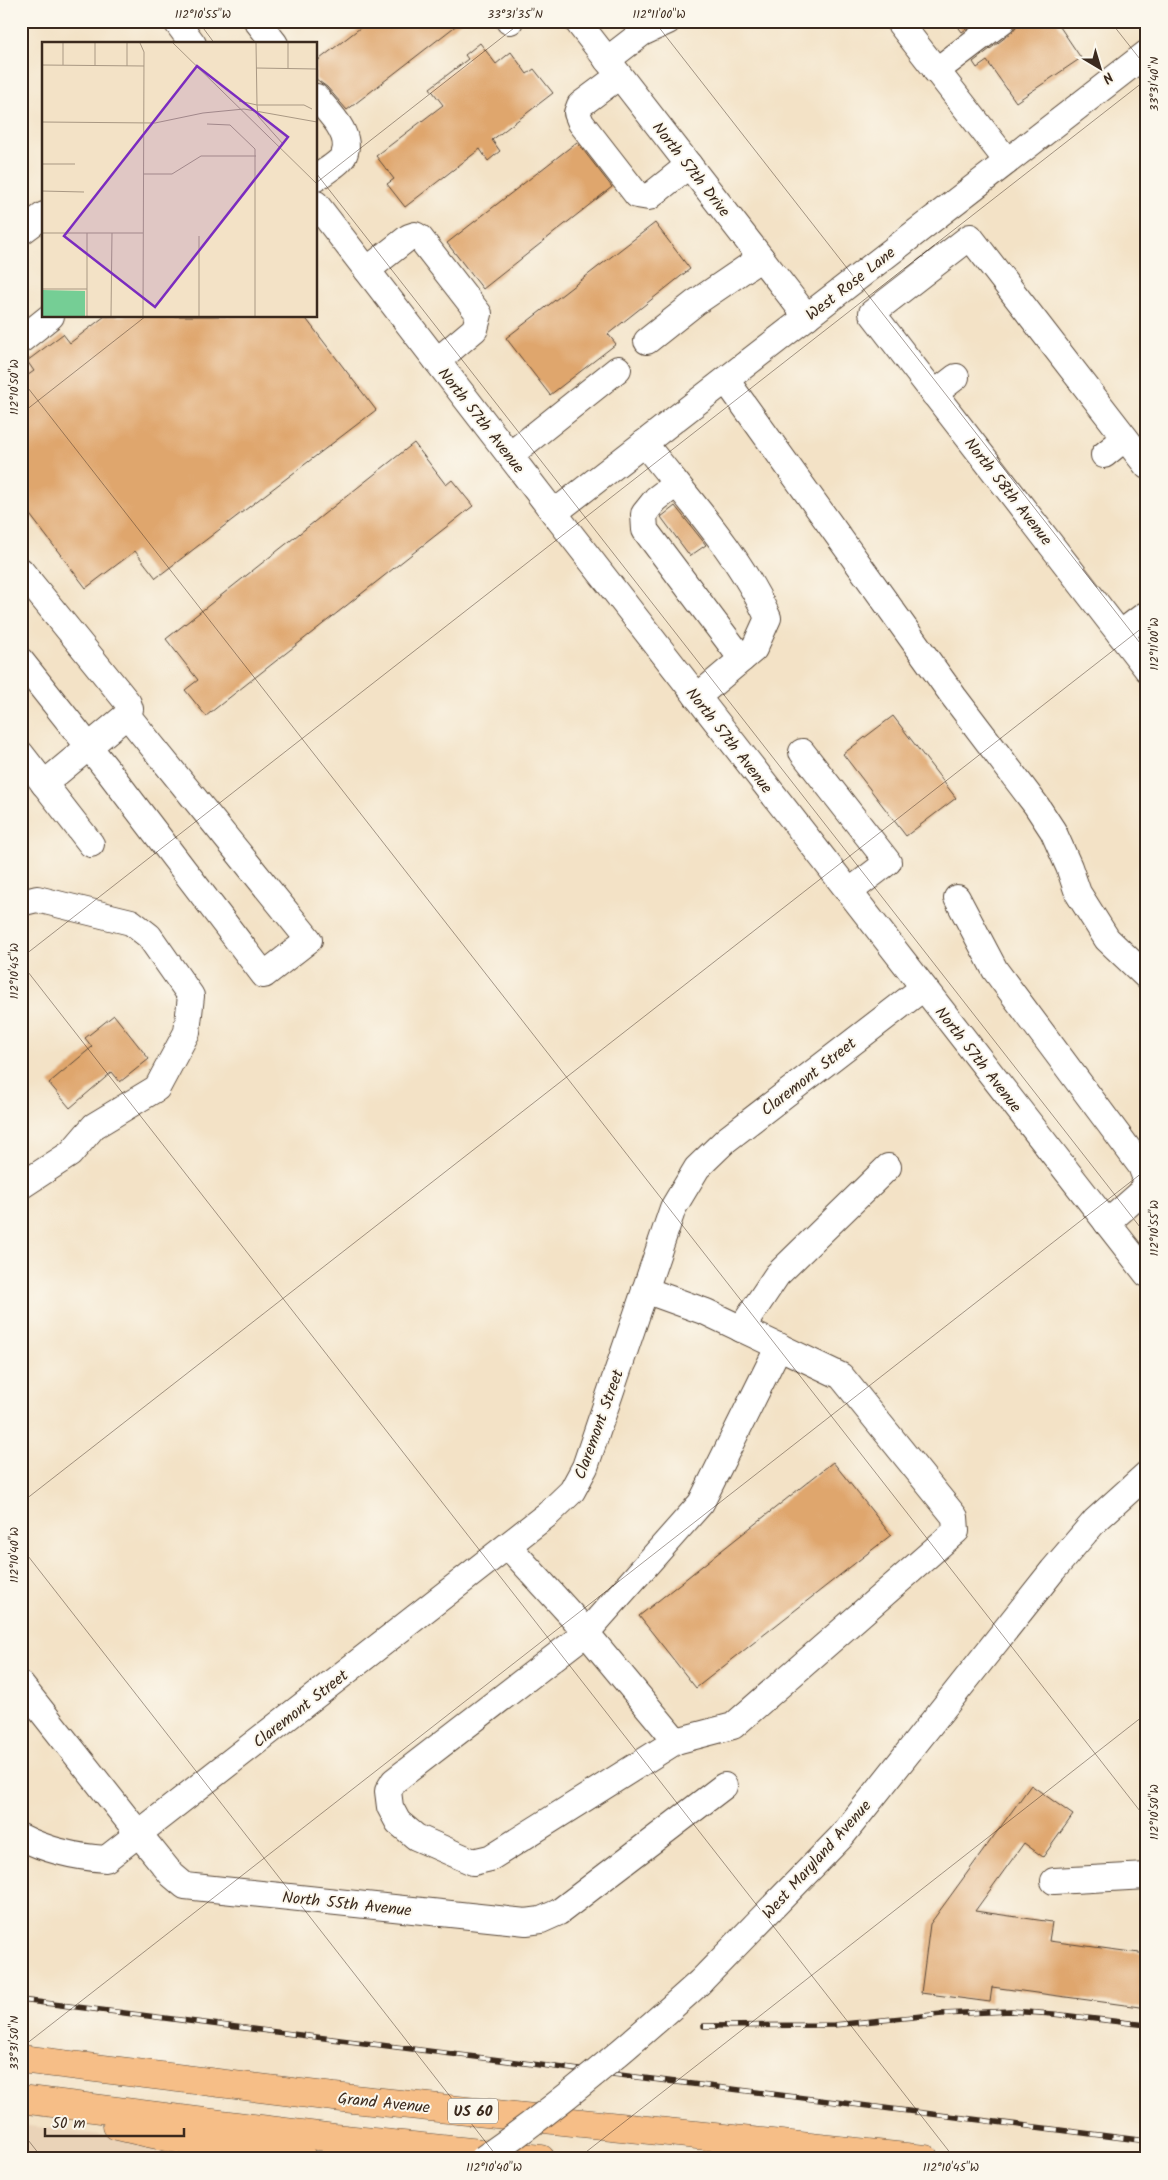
<svg xmlns="http://www.w3.org/2000/svg" width="1168" height="2180" viewBox="0 0 1168 2180" font-family="Kalam,sans-serif">
	<style>
		.built { fill: #ead3b8 }
		.building { fill: #dfa66d }
		.lines { fill: none; stroke-linecap: round; stroke-linejoin: round }
		.minor-casing { stroke: #574637; stroke-width: 28 }
		.highway-casing { stroke: #574637; stroke-width: 29 }
		.minor { stroke: #fff; stroke-width: 26 }
		.highway { stroke: #f6be87; stroke-width: 28 }
		.rail-casing { stroke: #3b2a1e; stroke-width: 5.5 }
		.rail { stroke: #fbf7ec; stroke-width: 4; stroke-dasharray: 11; stroke-linecap: butt }
		.minor-bridge-casing { stroke: #574637; stroke-width: 28; stroke-linecap: butt }
		.minor-bridge { stroke: #fff; stroke-width: 26 }
		.ticks { fill: none; stroke: #3b2a1e; stroke-width: 1; stroke-opacity: 0.45 }
		.labels { text-anchor: middle; stroke-width: 4; stroke-linejoin: round; paint-order: stroke }
		.shield { fill: #fbf7ec; stroke: #75685c; stroke-width: 1 }
		.shield-label { font-size: 15px; font-weight: bold; fill: #3b2a1e }
		.street-label { font-size: 16px; fill: #3b2a1e; stroke: #fbf7ec }
		.inset-road { fill: none; stroke: #a99883; stroke-width: 1 }
		.view { fill: #7b2cbf; fill-opacity: 0.15; stroke: #7b2cbf; stroke-width: 2.5 }
		.inset-edge { fill: none; stroke: #3b2a1e; stroke-width: 2.5 }
		.neatline { fill: none; stroke: #3b2a1e; stroke-width: 2 }
		.ticks-label { font-size: 12px; text-anchor: middle; fill: #3b2a1e }
	</style>
	<rect width="100%" height="100%" fill="#fbf7ec"/>
	<filter id="ink" filterUnits="userSpaceOnUse"><feTurbulence type="fractalNoise" baseFrequency=".02" numOctaves="2"/><feDisplacementMap in="SourceGraphic" scale="10" xChannelSelector="R" yChannelSelector="G"/><feConvolveMatrix kernelMatrix="1 2 1 2 8 2 1 2 1" color-interpolation-filters="sRGB"/></filter>
	<filter id="wash" filterUnits="userSpaceOnUse"><feTurbulence type="fractalNoise" baseFrequency=".0096" numOctaves="4" result="noise"/><feDisplacementMap in="SourceGraphic" scale="20" xChannelSelector="R" yChannelSelector="G"/><feGaussianBlur stdDeviation="1.12" result="paint"/><feColorMatrix in="noise" values="0 0 0 0 0 0 0 0 0 0 0 0 0 0 0 0 0 1.4 0 .05"/><feComposite in="paint" operator="in"/></filter>
	<g filter="url(#wash)">
		<rect width="100%" height="100%" fill="#f3e2c6"/>
		<path class="built" d="M21,2125l160,20 72,14h-232z"/>
		<g id="blocks">
			<g class="building">
				<path d="M369,21h93l-115,89 -20,-23 -11,-8v-17z"/>
				<path d="M954,21h23l-15,11z"/>
				<path d="M1017,21h39l25,37 -65,44 -29,-41 -10,7 -4,-6 38,-29 5,-6z"/>
				<path d="M480,43l16,21 15,-12 16,22 7,-5 19,24 -61,47 8,11 -12,10 -8,-12 -75,58 -18,-23 7,-5 -18,-23 67,-51 -13,-17 38,-29 -3,-4z"/>
				<path d="M577,142l35,45 -129,102 -36,-46z"/>
				<path d="M655,223l35,46 -82,65 8,10 -66,51 -44,-57z"/>
				<path d="M105,316h199l72,94 -220,168 -21,-27 -49,37 -65,-85v-123l13,-9 -7,-10 36,-27 7,9z"/>
				<path d="M414,443l32,42 6,-5 21,26 -267,210 -21,-26 13,-10 -32,-41z"/>
				<path d="M675,506l31,39 -16,11 -29,-39z"/>
				<path d="M893,716l63,82 -50,38 -63,-82z"/>
				<path d="M114,1015l35,44 -29,23 -8,-10 -42,36 -21,-25 43,-36 -7,-9z"/>
				<path d="M833,1462l58,73 -195,153 -57,-72z"/>
				<path d="M1031,1785l42,30 -30,42 -19,-14 -49,68 77,11 -3,19 98,13v54l-155,-21 -2,15 -69,-9 9,-69z"/>
			</g>
		</g>
	</g>
	<g filter="url(#ink)">
		<use href="#blocks" fill-opacity="0" stroke="#574637" stroke-width="1"/>
		<g class="lines">
			<g class="minor-casing">
				<g id="minor">
					<path d="M176,21l17,23"/>
					<path d="M257,21l18,23"/>
					<path d="M509,21h1"/>
					<path d="M577,21l230,296"/>
					<path d="M898,21l109,140"/>
					<path d="M607,60l35,-27 26,-12"/>
					<path d="M936,71l66,-50"/>
					<path d="M619,76l-39,29 -3,8 4,10 56,72 12,2 40,-32"/>
					<path d="M316,97c12,15 37,37 28,58 -4,8 -20,17 -28,23"/>
					<path d="M316,204l238,309 593,761"/>
					<path d="M21,232l23,-17"/>
					<path d="M367,270l42,-33 6,-2 5,3 59,76 -4,15 -38,32"/>
					<path d="M21,340l30,-24"/>
					<path d="M647,341l48,-38 66,-45"/>
					<path d="M726,380l228,317 82,108 17,26 16,36 9,26 29,46 40,38"/>
					<path d="M934,394l22,-17"/>
					<path d="M644,443c43,55 96,112 124,175l-14,31 -57,48"/>
					<path d="M510,455l108,-86"/>
					<path d="M1104,455l21,-17"/>
					<path d="M1147,466l-177,-229 -98,76 275,356"/>
					<path d="M676,484l-20,15 -12,15 1,16 97,129"/>
					<path d="M554,513l593,-460"/>
					<path d="M21,571l107,132 2,6 -3,6 -83,69"/>
					<path d="M1120,634l25,-19"/>
					<path d="M21,661l88,111 155,203 45,-35 -182,-225"/>
					<path d="M802,752l86,110 -39,30"/>
					<path d="M21,754l70,90"/>
					<path d="M957,898l38,72 146,196 5,13 -5,14 -34,30"/>
					<path d="M21,903l16,-4 94,23 18,14 42,60 -4,36 -30,56 -63,38 -24,28 -49,32"/>
					<path d="M741,1329l36,-54 111,-108"/>
					<path d="M508,1546l65,71 103,124 57,-15 223,-195 -1,-14 -114,-141 -135,-64 -61,-22"/>
					<path d="M21,1685l117,148 34,42 13,11 341,36 15,-2 18,-8 165,-126"/>
					<path d="M676,1741l-186,117 -17,4 -57,-25 -18,-15 -8,-15 -2,-16 6,-10 192,-148 115,-130 78,-157"/>
					<path d="M21,1837c27,14 55,20 85,22l442,-345 24,-23 13,-24 88,-259 24,-40 29,-28 197,-152"/>
					<path d="M1054,1881l93,-5"/>
					<path d="M700,1982l141,-145 212,-267 42,-49 52,-47"/>
				</g>
			</g>
			<g class="highway-casing">
				<g id="highway">
					<path d="M21,2059l313,38 591,62"/>
					<path d="M21,2099l313,39 207,21"/>
					<path d="M117,2126c62,15 123,25 186,33"/>
				</g>
			</g>
			<use href="#minor" class="minor"/>
			<use href="#highway" class="highway"/>
			<g class="rail-casing">
				<g id="rail">
					<path d="M21,2000l1126,141"/>
					<path d="M704,2026l130,-1 108,-11 69,-3 42,3 94,11"/>
				</g>
			</g>
			<use href="#rail" class="rail"/>
			<g class="minor-bridge-casing">
				<path id="minor-bridge" d="M483,2159c77,-54 148,-115 217,-177"/>
			</g>
			<use href="#minor-bridge" class="minor-bridge"/>
		</g>
	</g>
	<path class="ticks" d="M198,21l17,23M654,21l493,631M1110,21l37,47M316,173l831,1063M316,183l207,-162M21,379l1126,1441M21,414l125,-98M21,958l1126,-879M21,963l934,1196M21,1503l1126,-879M21,1547l478,612M21,2048l1126,-879M21,2131l22,28M577,2159l570,-446"/>
	<g class="labels">
		<rect class="shield" x="448" y="2098.5" width="50" height="25" rx="4"/>
		<g class="shield-label">
			<text x="473" y="2116">US 60</text>
		</g>
		<g class="street-label">
			<text transform="translate(692 169) rotate(52)" y="6">North 57th Drive</text>
			<text transform="translate(850 283) rotate(-38)" y="6">West Rose Lane</text>
			<text transform="translate(482 420) rotate(52)" y="6">North 57th Avenue</text>
			<text transform="translate(1009 491) rotate(52)" y="6">North 58th Avenue</text>
			<text transform="translate(730 740) rotate(52)" y="6">North 57th Avenue</text>
			<text transform="translate(979 1059) rotate(52)" y="6">North 57th Avenue</text>
			<text transform="translate(808 1076) rotate(-38)" y="6">Claremont Street</text>
			<text transform="translate(598 1424) rotate(-70)" y="6">Claremont Street</text>
			<text transform="translate(300 1708) rotate(-38)" y="6">Claremont Street</text>
			<text transform="translate(816 1859) rotate(-48)" y="6">West Maryland Avenue</text>
			<text transform="translate(347 1903) rotate(6)" y="6">North 55th Avenue</text>
			<text transform="translate(384 2102) rotate(6)" y="6">Grand Avenue</text>
		</g>
	</g>
	<g transform="translate(42 42)">
		<rect width="275" height="275" fill="#f3e2c6"/>
		<path d="M0,248l43,1v25h-43z" fill="#75ce95"/>
		<path class="inset-road" d="M98,1l4,9 -1,264M131,1l144,141M214,1l1,62h47l8,4M0,23l102,1M21,23v-22M53,24v-23M85,24v-23M214,26l61,1M246,27v-26M197,59l18,4 1,11 25,28M0,80l113,1 48,-10 41,-4 73,13M165,82l23,1 25,24v167M0,122h33M101,132h29l29,-18h55M0,149l42,1M0,191h101M0,247h45M45,274v-83M69,274l1,-83M157,274v-80"/>
		<path class="view" d="M155,24l91,71 -133,170 -91,-71z"/>
		<rect width="275" height="275" class="inset-edge"/>
	</g>
	<rect width="1168" height="2180" fill="none" stroke="#fbf7ec" stroke-width="55"/>
	<g transform="translate(1100 68) rotate(142)" stroke="#fbf7ec" stroke-width="4" paint-order="stroke">
	<path d="M0-4L9 19L0 12L-9 19Z" fill="#3b2a1e"/>
	<text y="-8" font-size="14" font-weight="bold" text-anchor="middle" fill="#3b2a1e">N</text>
	</g>
	<path d="M45 2128v8h139v-8" fill="none" stroke="#3b2a1e" stroke-width="2.5"/>
	<text x="52" y="2128" font-size="15" fill="#3b2a1e" stroke="#fbf7ec" stroke-width="4" paint-order="stroke">50 m</text>
	<rect x="28" y="28" width="1112" height="2124" class="neatline"/>
	<g class="ticks-label">
		<text x="203" y="18">112°10'55"W</text>
		<text x="515" y="18">33°31'35"N</text>
		<text x="659" y="18">112°11'00"W</text>
		<text transform="translate(1154 84) rotate(-90)" y="4">33°31'40"N</text>
		<text transform="translate(14 387) rotate(-90)" y="4">112°10'50"W</text>
		<text transform="translate(1154 644) rotate(-90)" y="4">112°11'00"W</text>
		<text transform="translate(14 971) rotate(-90)" y="4">112°10'45"W</text>
		<text transform="translate(1154 1228) rotate(-90)" y="4">112°10'55"W</text>
		<text transform="translate(14 1555) rotate(-90)" y="4">112°10'40"W</text>
		<text transform="translate(1154 1812) rotate(-90)" y="4">112°10'50"W</text>
		<text transform="translate(14 2043) rotate(-90)" y="4">33°31'50"N</text>
		<text x="494" y="2171">112°10'40"W</text>
		<text x="951" y="2171">112°10'45"W</text>
	</g>
</svg>
